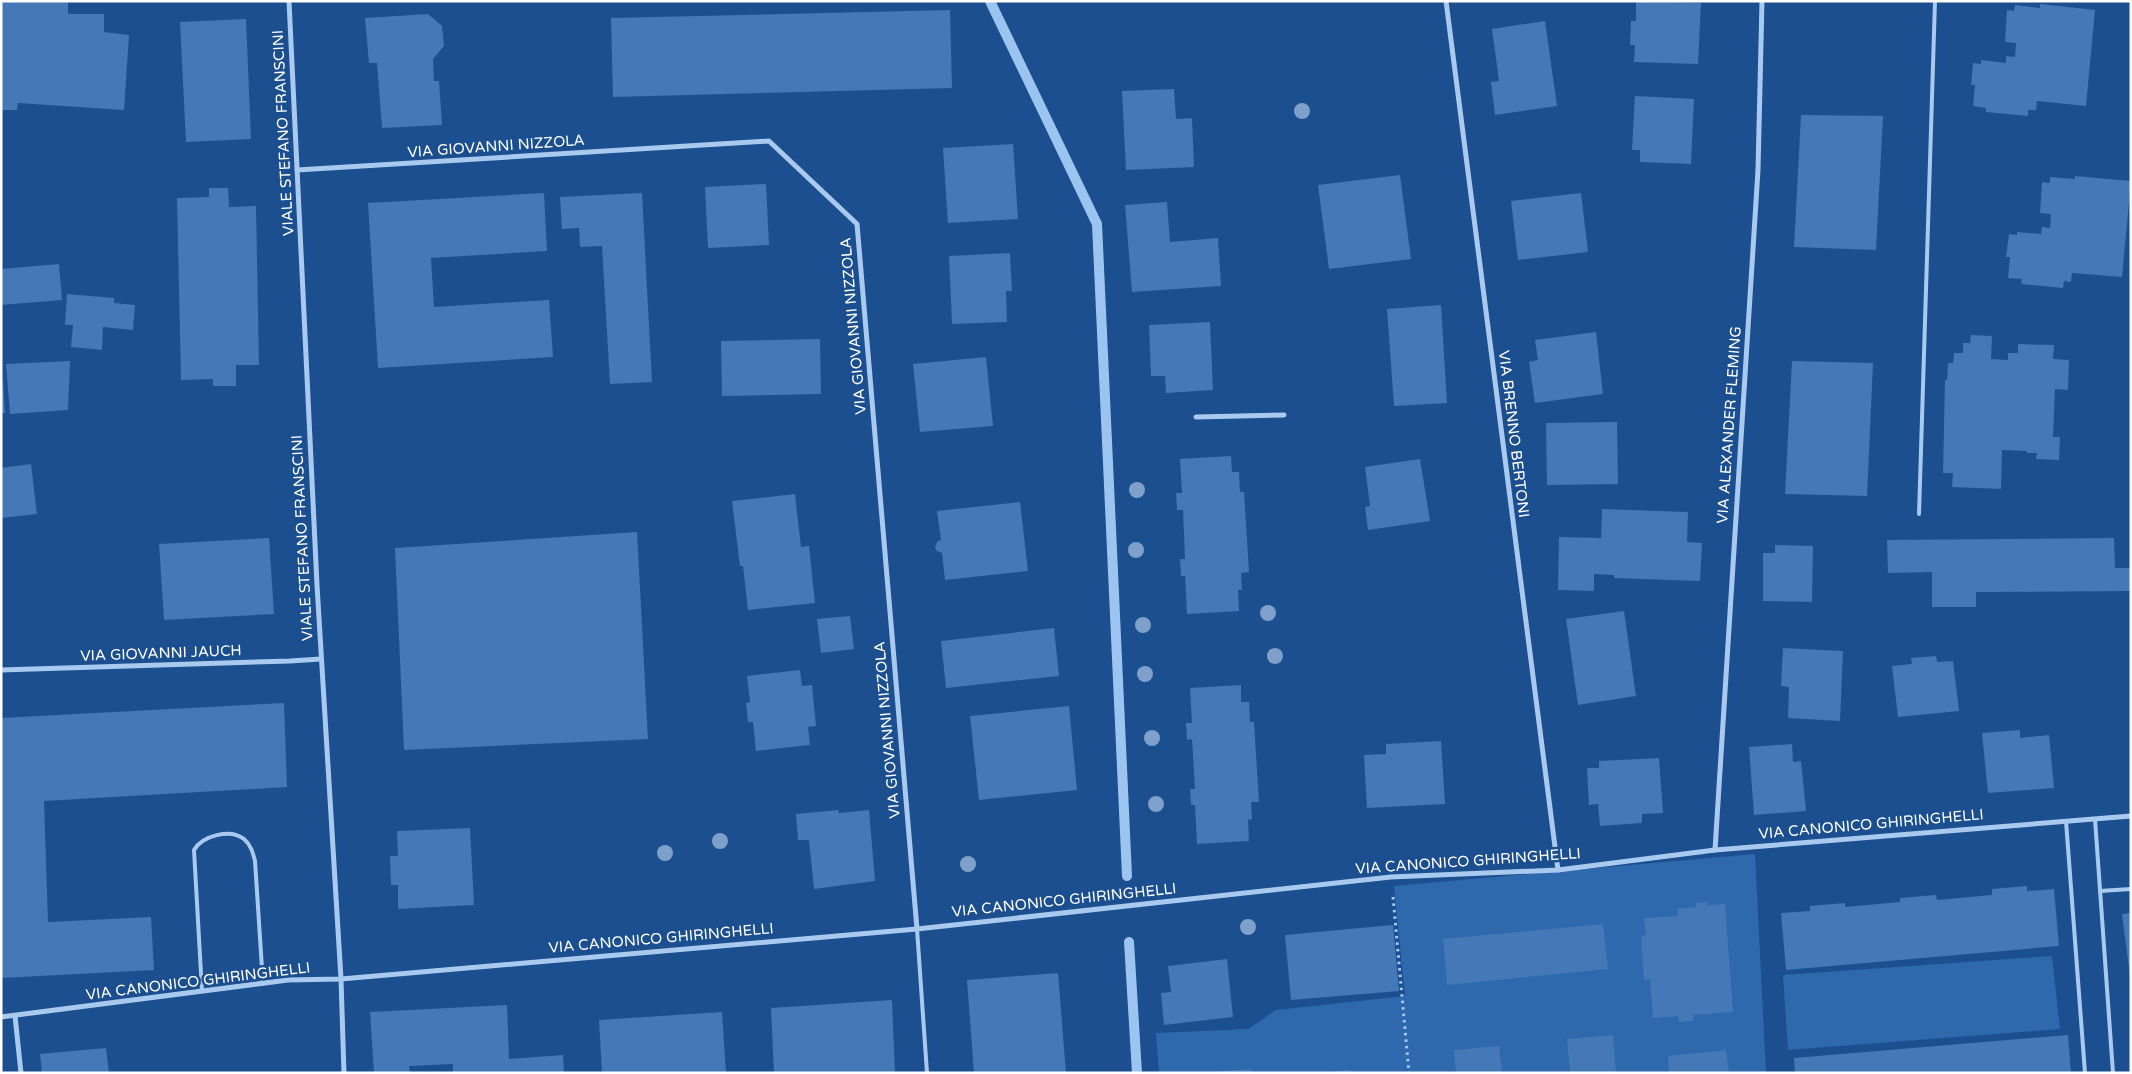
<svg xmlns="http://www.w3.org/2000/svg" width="2132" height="1074" viewBox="0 0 2132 1074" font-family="'Varela Round',sans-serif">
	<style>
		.green { fill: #2e69ad }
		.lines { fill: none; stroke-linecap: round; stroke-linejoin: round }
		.stream { stroke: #9cc4f0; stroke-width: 10 }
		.building { fill: #4478b7 }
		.path { stroke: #a9c9ee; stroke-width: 3; stroke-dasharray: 2.5 4; stroke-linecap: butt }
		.lane { stroke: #a9c9ee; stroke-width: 4 }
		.street { stroke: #a9c9ee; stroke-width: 5 }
		.tree { fill: #7ea0ca }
		.labels { text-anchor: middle; stroke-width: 5; stroke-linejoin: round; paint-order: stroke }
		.street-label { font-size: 15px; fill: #fff; stroke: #1b4f8f }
	</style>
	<rect width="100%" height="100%" fill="#1b4f8f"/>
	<g class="green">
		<path d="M1755,854l11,219h-607l-3,-40 92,-4 28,-19 129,-14 -11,-110z"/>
		<path d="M2052,956l8,73 -272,21 -5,-75z"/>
	</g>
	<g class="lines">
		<g class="stream">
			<path d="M990,1l107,223 30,652"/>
			<path d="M1129,942l8,131"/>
		</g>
	</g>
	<g class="building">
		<path d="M1,1h67v13h36v18l25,3 -5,75 -106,-7 -1,7h-16z"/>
		<path d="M1636,1l65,2 -3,61 -64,-2 1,-17h-5l1,-24h5z"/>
		<path d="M2040,4l55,6 -9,96 -49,-5 -1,9h-8v6l-42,-4v-4l-13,-2 2,-21h-4l2,-22 8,1v-4l25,3v-7l9,1 1,-14 -11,-1 2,-32 7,1 1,-6 25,3z"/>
		<path d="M950,10l2,78 -339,9 -2,-79z"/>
		<path d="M428,14l14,12 2,20 -11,13 1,22h5l3,44 -60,3 -5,-65h-8l-4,-45z"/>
		<path d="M246,19l5,120 -65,3 -6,-120z"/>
		<path d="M1545,21l12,85 -62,9 -4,-33 8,-1 -7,-52z"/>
		<path d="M1174,89l2,30 16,-1 2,49 -68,3 -4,-79z"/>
		<path d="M1635,96l59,3 -3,65 -51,-2v-12h-8z"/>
		<path d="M1801,115l82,1 -7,134 -82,-3z"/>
		<path d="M1013,144l5,75 -70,4 -5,-75z"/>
		<path d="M1400,175l11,84 -82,10 -11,-84z"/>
		<path d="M2075,176l56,5 -9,96 -50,-4 -1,9 -7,-1 -1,7 -42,-4 1,-5 -14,-1 2,-21h-4l3,-23 8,1v-3l24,2 1,-7 8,1 1,-14 -11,-1 2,-31 8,1v-6l25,2z"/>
		<path d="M766,184l3,61 -61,3 -3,-61z"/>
		<path d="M209,188h19l1,19 27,-1 3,159h-23v21h-23v-7l-32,1 -4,-182 32,-1z"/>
		<path d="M544,193l3,58 -116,7 3,49 115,-7 4,57 -175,11 -10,-165z"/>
		<path d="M642,193l10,189 -42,2 -8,-138 -22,1 -1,-19 -17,1 -2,-32z"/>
		<path d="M1581,193l7,59 -70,8 -7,-59z"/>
		<path d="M1167,202l3,40 48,-4 3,48 -89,6 -7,-87z"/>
		<path d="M1010,253l2,38h-6l1,31 -55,2 -3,-68z"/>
		<path d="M59,264l3,36 -61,5v-36z"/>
		<path d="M67,294l47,4v5l21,2 -2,25 -30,-3 -1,23 -31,-3 2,-22h-8z"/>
		<path d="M1441,305l6,98 -53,3 -7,-97z"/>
		<path d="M1210,322l3,68 -47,3 -1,-17h-14l-2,-51z"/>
		<path d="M1596,332l7,62 -68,9 -6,-41 9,-2 -3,-20z"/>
		<path d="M1971,335l21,1 -1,23 17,1v-7h10v-9l36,1 -1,14 16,1 -1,30 -13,-1 -2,48h7l-1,23 -23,-1 1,-6h-10v-2l-25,-1 -1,39 -49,-2 1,-14h-10l2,-93h2l1,-17h5l1,-10h9v-10h7z"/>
		<path d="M820,339l1,55 -99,2 -1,-55z"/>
		<path d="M986,357l7,69 -73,6 -7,-68z"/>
		<path d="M70,361l-2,49 -58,4 -4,-50z"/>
		<path d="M1792,361l81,2 -6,133 -82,-2z"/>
		<path d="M1,380h2l2,33h-4z"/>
		<path d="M1617,422l1,62 -71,1 -1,-62z"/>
		<path d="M1231,456l1,16h7l1,20h4l5,80 -8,1 1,17h-4l1,21 -52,3 -2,-38h-4l-1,-17h5l-2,-49h-6l-1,-17h6l-2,-34z"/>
		<path d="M1420,459l10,62 -62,9 -3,-23 5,-1 -5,-39z"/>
		<path d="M31,464l6,50 -36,4v-50z"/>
		<path d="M795,494l6,53 8,-1 6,57 -67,7 -5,-44h-3l-8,-65z"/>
		<path d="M1020,502l8,69 -83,9 -3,-27 -5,-2 -2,-4 2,-5 4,-2 -4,-29z"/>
		<path d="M1602,509l86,3 -1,30 15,1 -2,38 -86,-3v-3l-20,-1v17l-36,-1 1,-53 42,1z"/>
		<path d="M637,532l11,207 -244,11 -9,-202z"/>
		<path d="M269,538l5,76 -110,6 -5,-76z"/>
		<path d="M2114,538l1,30h16v23l-155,1v15h-44v-35l-44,1 -1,-33z"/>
		<path d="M1775,545l38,1 -1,56 -49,-1v-48h12z"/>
		<path d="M1624,611l12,85 -58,9 -12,-86z"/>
		<path d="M850,616l4,33 -33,4 -4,-34z"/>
		<path d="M1054,628l5,48 -113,12 -5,-47z"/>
		<path d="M1783,648l60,3 -3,70 -52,-3 1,-31 -8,-1z"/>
		<path d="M1936,656l1,6 16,-1 6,50 -61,6 -6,-51 20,-2 -1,-6z"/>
		<path d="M800,670l2,16 10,-1 4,41 -8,1 2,18 -54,6 -3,-29h-5l-2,-19 4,-1 -3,-26z"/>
		<path d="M1241,685v17h8l1,20h4l5,80h-8l1,17 -4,1 1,21 -52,3 -2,-39h-4l-1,-16h5l-3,-50 -5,1 -1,-17h6l-2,-35z"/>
		<path d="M284,703l3,84 -243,14 4,121 103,-5 3,53 -153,8v-260z"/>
		<path d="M1069,706l8,84 -98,10 -9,-84z"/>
		<path d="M2020,730v8l29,-3 5,53 -66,5 -6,-60z"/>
		<path d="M1441,741l4,63 -78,4 -3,-53 22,-1v-10z"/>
		<path d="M1792,744l1,18 8,-1 5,50 -52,4 -5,-68z"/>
		<path d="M1659,758l4,55 -21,1v9l-42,3 -2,-22 -9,1 -2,-37h12v-7z"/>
		<path d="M838,810l1,3 30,-3 6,71 -61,8 -5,-49h-11l-2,-26z"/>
		<path d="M470,828l4,77 -76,4v-24h-7l-1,-29h8l-1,-25z"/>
		<path d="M2027,886v5l27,-2 5,57 -273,24 -5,-57 29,-2v-5l35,-3v4l55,-5v-4l36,-3 1,5 55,-5v-6z"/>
		<path d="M1707,902v3l18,-1 8,108 -40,3v6l-14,1 -1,-6 -25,2 -3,-39 -6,1 -3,-44 5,-1 -2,-17 34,-2 -1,-7 19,-2v-4z"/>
		<path d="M2131,913v63h-1l-8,-62z"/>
		<path d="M1603,924l5,45 -161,16 -4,-46z"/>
		<path d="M1393,925l6,66 -108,9 -6,-65z"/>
		<path d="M1227,959l6,58 -69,8 -3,-32 10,-1 -3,-26z"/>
		<path d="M1058,973l8,100h-92l-7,-93z"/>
		<path d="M892,1000l3,73h-121l-3,-65z"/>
		<path d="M507,1005l2,54 54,-4 1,18h-111v-9l-44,2 1,7h-36l-4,-61z"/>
		<path d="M722,1012l4,61h-124l-3,-53z"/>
		<path d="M1613,1035l3,38h-46l-3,-34z"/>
		<path d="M2068,1035l3,38h-276l-1,-15z"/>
		<path d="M1499,1046l3,27h-46l-2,-23z"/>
		<path d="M106,1048l3,25h-67l-2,-19z"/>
		<path d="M1726,1050l3,23h-60l-1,-17z"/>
		<path d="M1252,1069v4h-30l-1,-2z"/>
		<path d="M1351,1070v3h-16v-2z"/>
	</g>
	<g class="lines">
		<path class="path" d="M1393,897l16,176"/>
		<g class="lane">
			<path d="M1919,514l16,-513"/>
			<path d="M2095,819l18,254"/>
			<path d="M2066,821l19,252"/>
			<path d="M2100,891l31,-2"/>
			<path d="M917,929l10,144"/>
			<path d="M202,991l-8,-141c8,-14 36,-22 50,-11 7,6 9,14 11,22l8,123"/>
		</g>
		<g class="street">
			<path d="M289,1l28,584 24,394 3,94"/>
			<path d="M1446,1l112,869"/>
			<path d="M297,170l472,-29 88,83 60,705"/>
			<path d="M1196,417l88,-2"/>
			<path d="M1,670l289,-9 31,-2"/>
			<path d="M1715,850l43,-680 4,-169"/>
			<path d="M15,1016l6,57"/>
			<path d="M1,1017l287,-37 53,-1 576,-50 474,-52 167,-7 157,-20 416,-34"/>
		</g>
	</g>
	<g class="tree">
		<circle cx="1302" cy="111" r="8"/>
		<circle cx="1137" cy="490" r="8"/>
		<circle cx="1136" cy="550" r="8"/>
		<circle cx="1268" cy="613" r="8"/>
		<circle cx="1143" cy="625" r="8"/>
		<circle cx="1275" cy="656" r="8"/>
		<circle cx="1145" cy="674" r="8"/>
		<circle cx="1152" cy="738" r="8"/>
		<circle cx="1156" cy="804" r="8"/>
		<circle cx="720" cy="841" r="8"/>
		<circle cx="665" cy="853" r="8"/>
		<circle cx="968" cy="864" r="8"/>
		<circle cx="1248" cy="927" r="8"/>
	</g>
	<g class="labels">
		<g class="street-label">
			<text transform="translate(283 133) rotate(-93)" y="5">VIALE STEFANO FRANSCINI</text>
			<text transform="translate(496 146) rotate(-4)" y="5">VIA GIOVANNI NIZZOLA</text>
			<text transform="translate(853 326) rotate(-95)" y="5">VIA GIOVANNI NIZZOLA</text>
			<text transform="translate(1729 425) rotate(-86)" y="5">VIA ALEXANDER FLEMING</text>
			<text transform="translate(1514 434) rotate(83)" y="5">VIA BRENNO BERTONI</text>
			<text transform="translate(302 538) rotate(-93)" y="5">VIALE STEFANO FRANSCINI</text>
			<text transform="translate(161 653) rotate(-2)" y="5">VIA GIOVANNI JAUCH</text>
			<text transform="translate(887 730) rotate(-95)" y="5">VIA GIOVANNI NIZZOLA</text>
			<text transform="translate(1871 824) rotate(-5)" y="5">VIA CANONICO GHIRINGHELLI</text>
			<text transform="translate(1468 861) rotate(-4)" y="5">VIA CANONICO GHIRINGHELLI</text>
			<text transform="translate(1064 900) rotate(-6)" y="5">VIA CANONICO GHIRINGHELLI</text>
			<text transform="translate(661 938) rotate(-5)" y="5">VIA CANONICO GHIRINGHELLI</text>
			<text transform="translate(198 981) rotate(-7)" y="5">VIA CANONICO GHIRINGHELLI</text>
		</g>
	</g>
	<rect width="2132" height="1074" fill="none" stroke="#ffffff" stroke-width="5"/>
</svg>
